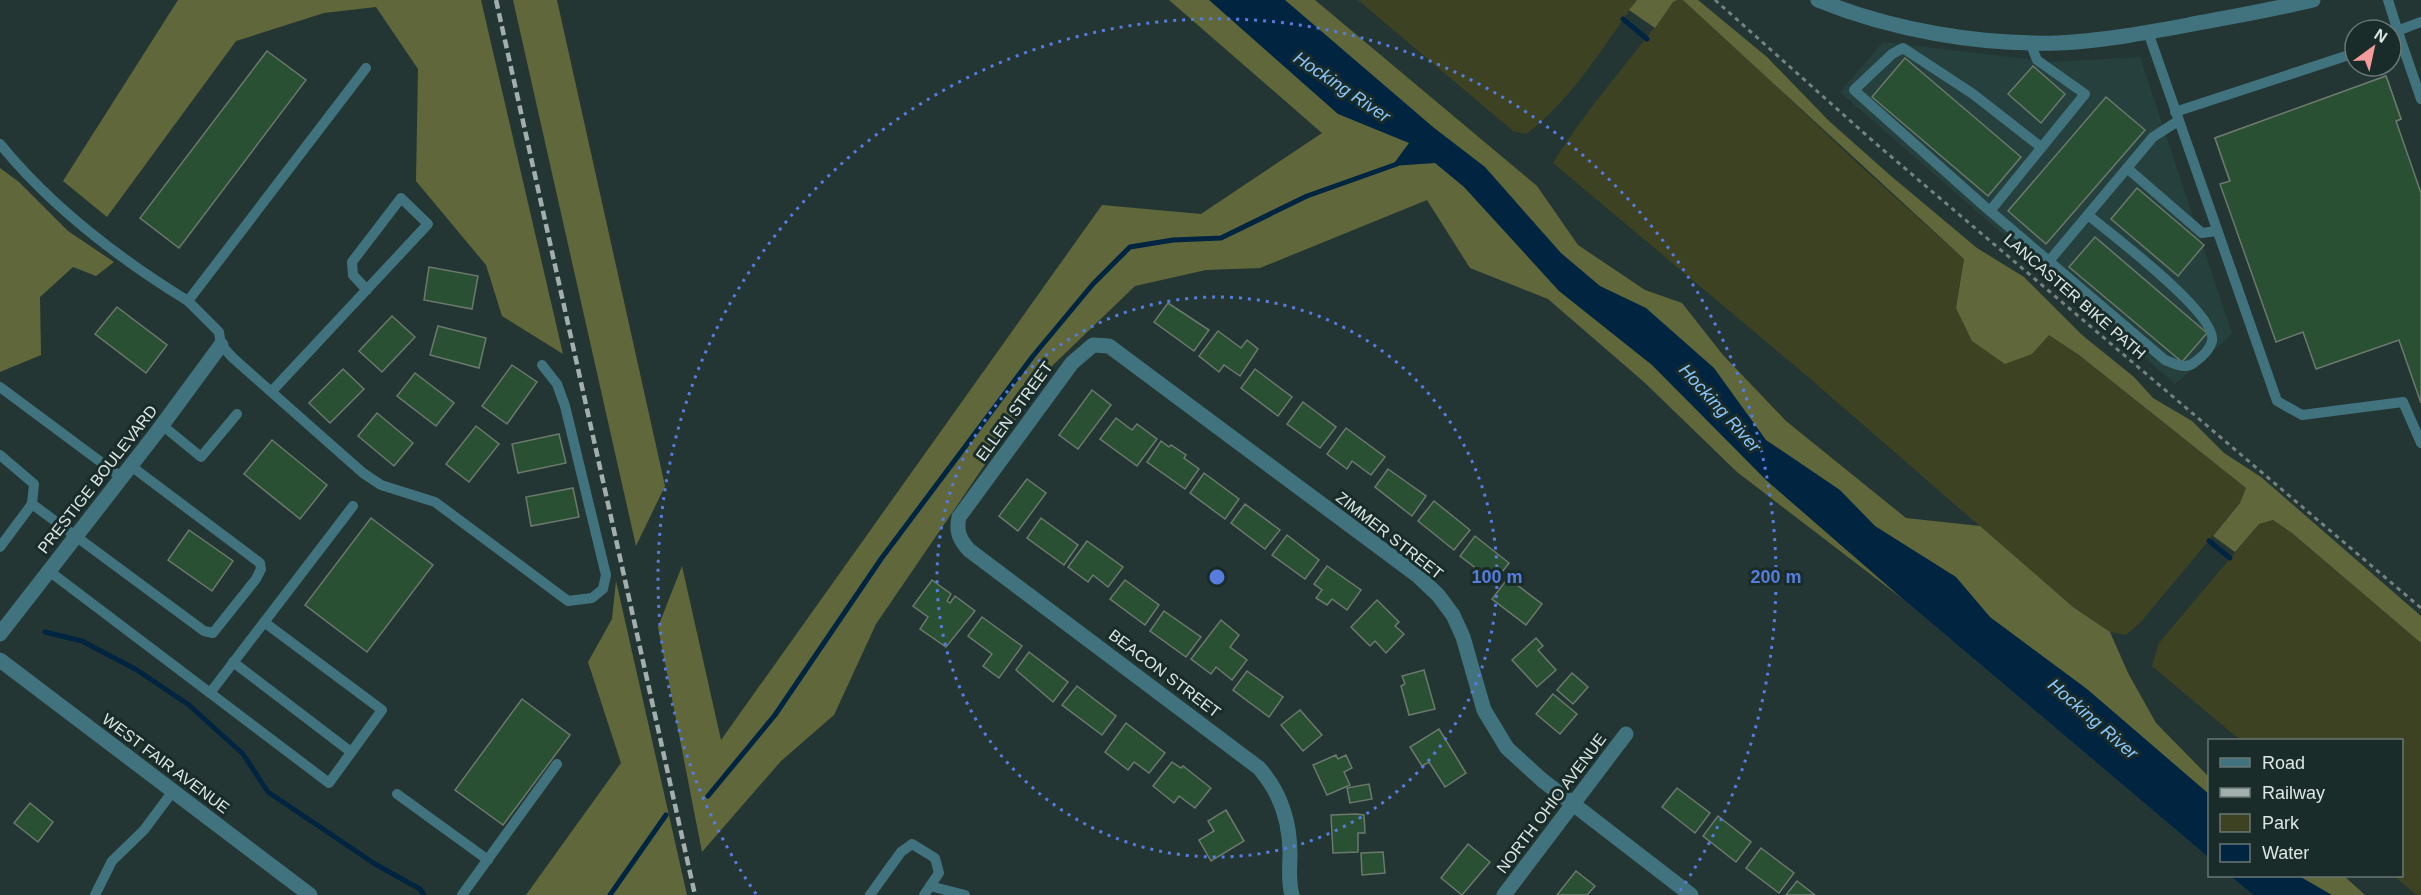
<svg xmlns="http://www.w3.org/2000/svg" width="2421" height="895" viewBox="0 0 2421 895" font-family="Helvetica,sans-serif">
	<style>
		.built { fill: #26413d }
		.green { fill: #3d4223 }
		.forest { fill: #60683b }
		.water { fill: #012541 }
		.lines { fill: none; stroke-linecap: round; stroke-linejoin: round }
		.stream { stroke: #012541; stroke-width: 5 }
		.building { fill: #295032; stroke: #6b796d; stroke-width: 1.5 }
		.path { stroke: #748380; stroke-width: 3; stroke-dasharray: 4.5 4.5; stroke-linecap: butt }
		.service { stroke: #41737f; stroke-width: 10 }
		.minor { stroke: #41737f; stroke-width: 15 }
		.tertiary { stroke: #41737f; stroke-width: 15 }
		.rail { stroke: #a2afac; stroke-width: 4.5; stroke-dasharray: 9 4.5; stroke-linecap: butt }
		.ring { fill: none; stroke: #567cdc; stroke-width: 3; stroke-dasharray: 3 6 }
		.labels { text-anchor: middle; stroke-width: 6; stroke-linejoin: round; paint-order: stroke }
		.street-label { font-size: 16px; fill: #dce7e4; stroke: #1a2c29 }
		.water-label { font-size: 18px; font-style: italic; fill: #8cc5fa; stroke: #1a2c29 }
		.centre { fill: #567cdc; stroke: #1a2c29; stroke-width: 3 }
		.ring-label { font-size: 18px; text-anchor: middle; font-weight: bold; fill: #567cdc; stroke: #1a2c29; stroke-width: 6; stroke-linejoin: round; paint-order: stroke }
	</style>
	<rect width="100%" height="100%" fill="#243633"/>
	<path class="built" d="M1883,42l169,20 88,-5 92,277 -57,50 -335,-292z"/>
	<g class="green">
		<path d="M1358,0h279c-33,45 -65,100 -111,134l-13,-3z"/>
		<path d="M1677,0h6l13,9 161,154 107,96 -8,49 76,46 17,-20 30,21 168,134 -7,14 -100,120 -14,12 -16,-3 -37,-25 -266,-231 -254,-213c35,-57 81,-106 120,-161z"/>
		<path d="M2273,520l19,13 129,110v252h-5l-22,-19h8v-136h-162l-88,-74 7,-23 100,-119z"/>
	</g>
	<g class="forest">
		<path d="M178,0h303l82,354 -61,-38 -16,-51 -70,-84 2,-112 -42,-62 -52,6 -88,28 -129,176 -44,-36z"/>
		<path d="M513,0h44l108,486 -29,60z"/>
		<path d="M1169,0h146l222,186 41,59 67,45 37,13 41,52 63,66 120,97 74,8 93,81 37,25 18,41 28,50 53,54v81l-305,-258 -167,-128 -93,-90 -96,-83 -78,-31 -43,-68 -167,68 -54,2 -71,16 -82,79 -177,259 -42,91 -53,46 -79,91 -44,-225 24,-61 39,174 381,-535 99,9 121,-81z"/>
		<path d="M1637,0h40l-4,2 -18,26 -26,-18z"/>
		<path d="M1683,0h15l69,57 62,64 62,55 86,72 47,29 58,58 52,42 19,21 39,23 32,32 37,24 160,139v27l-129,-110 -19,-13 -14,4 -24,28 -22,-16 27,-33 6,-15 -167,-133 -30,-20 -17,19 -27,10 -33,-23 -16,-33 8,-49z"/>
		<path d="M0,168l19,14 49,49 46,31 -18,14 -23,-9 -33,30 1,58 -41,17z"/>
		<path d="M616,581l71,314h-161l95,-132 -33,-101 24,-43z"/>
		<path d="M2230,876h114l21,19h-112z"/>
	</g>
	<g class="water">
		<path d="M1209,0h76l148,127 52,40 76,86 39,33 46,22 68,60 52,72 74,50 35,36 81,51 34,40 97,72 122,105v64l-305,-258 -138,-120 -114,-115 -93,-74 -95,-104 -29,-24 -43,3 17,-23 -71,-29z"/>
		<path d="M2230,876h69l33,19h-79z"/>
	</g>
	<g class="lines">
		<g class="stream">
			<path d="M1623,19l24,20"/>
			<path d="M2209,541l21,17"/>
			<path d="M45,632l37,9 55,29 52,35 54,49 25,38 107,72 45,25 4,6"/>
			<path d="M708,796l67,-81 106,-156 152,-203 60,-72 37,-37 43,-7 48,-2 86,-42 90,-32"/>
			<path d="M610,895l56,-80"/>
		</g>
	</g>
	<g class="building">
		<path d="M267,51l39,29 -127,168 -39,-30z"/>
		<path d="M1905,58l116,99 -33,39 -116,-99z"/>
		<path d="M2033,66l32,28 -24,29 -33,-29z"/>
		<path d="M2386,76l15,43 -171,62 -15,-43z"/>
		<path d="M2386,76l15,43 -5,2 25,72v210l-22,-63 -83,29 -13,-37 -27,10 -56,-158 10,-3 -15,-43z"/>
		<path d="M2106,97l39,33 -99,114 -38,-33z"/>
		<path d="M2137,188l67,57 -26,31 -67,-57z"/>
		<path d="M2095,237l112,96 -25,29 -113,-95z"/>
		<path d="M429,267l49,9 -6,33 -48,-9z"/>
		<path d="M1168,303l41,27 -15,21 -40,-29z"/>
		<path d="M117,307l50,38 -21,28 -51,-39z"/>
		<path d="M392,316l23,21 -33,35 -23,-21z"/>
		<path d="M438,326l48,12 -7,30 -49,-13z"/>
		<path d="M1218,331l23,17 6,-8 11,9 -18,27 -16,-11 -5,7 -20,-16z"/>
		<path d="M512,365l25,17 -30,42 -25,-18z"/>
		<path d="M343,369l21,20 -34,34 -21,-20z"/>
		<path d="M1255,369l37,28 -14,19 -37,-28z"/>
		<path d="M415,373l39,30 -18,23 -39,-30z"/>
		<path d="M1092,390l19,15 -33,44 -19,-14z"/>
		<path d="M1303,402l33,25 -16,21 -33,-24z"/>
		<path d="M377,413l36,30 -19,23 -36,-30z"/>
		<path d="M1116,418l16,12 5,-6 20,15 -20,27 -37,-27z"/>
		<path d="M476,426l23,18 -30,38 -23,-18z"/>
		<path d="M1346,428l39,29 -14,18 -19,-14 -5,8 -20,-15z"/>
		<path d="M559,434l7,29 -48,10 -6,-29z"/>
		<path d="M272,440l55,45 -27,34 -56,-45z"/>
		<path d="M1161,441l8,6 2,-2 15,10 -2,3 15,11 -14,20 -38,-27z"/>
		<path d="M1388,469l38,27 -14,20 -37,-29z"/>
		<path d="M1204,473l35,26 -14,20 -35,-26z"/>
		<path d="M1027,479l19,14 -28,38 -19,-15z"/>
		<path d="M573,488l6,29 -48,9 -5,-29z"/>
		<path d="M1434,501l36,29 -16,20 -36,-29z"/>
		<path d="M1245,504l35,26 -15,19 -34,-26z"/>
		<path d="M371,518l62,47 -66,87 -62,-47z"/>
		<path d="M1041,518l37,27 -14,20 -37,-27z"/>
		<path d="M189,530l44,31 -21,30 -44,-31z"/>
		<path d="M1287,535l32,25 -14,19 -33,-24z"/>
		<path d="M1475,536l34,27 -15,19 -34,-26z"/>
		<path d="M1087,541l36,26 -15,20 -15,-12 -5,7 -20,-15z"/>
		<path d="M1327,566l34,24 -14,20 -15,-11 -5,6 -11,-7 6,-8 -8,-6z"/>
		<path d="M1508,578l34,26 -16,21 -34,-26z"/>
		<path d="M932,580l19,14 -4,7 3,2 5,-7 20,15 -29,36 -26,-18 8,-12 -15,-11z"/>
		<path d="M1125,580l34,25 -14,20 -35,-26z"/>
		<path d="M1377,600l22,22 -4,4 9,8 -18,19 -11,-12 -5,5 -19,-19z"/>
		<path d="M1164,611l37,26 -15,20 -36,-26z"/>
		<path d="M982,617l40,29 -23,32 -16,-12 9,-12 -24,-18z"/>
		<path d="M1221,620l18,15 -9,12 17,13 -15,20 -16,-13 -5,7 -20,-15z"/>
		<path d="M1536,638l7,8 -5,4 18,20 -19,17 -25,-27z"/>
		<path d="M1029,652l39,30 -15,20 -37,-32z"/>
		<path d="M1424,670l11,39 -26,6 -8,-29 4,-2 -3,-8z"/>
		<path d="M1247,671l36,26 -14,20 -36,-27z"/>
		<path d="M1572,673l16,14 -15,17 -16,-14z"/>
		<path d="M1077,686l39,30 -14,19 -40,-30z"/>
		<path d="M1553,694l24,20 -17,20 -24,-20z"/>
		<path d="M522,699l48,36 -67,90 -48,-35z"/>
		<path d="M1300,710l22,25 -19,16 -22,-26z"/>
		<path d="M1126,723l39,30 -16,20 -15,-11 -6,8 -23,-18z"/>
		<path d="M1439,729l27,44 -21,14 -16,-25 -7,4 -12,-19z"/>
		<path d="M1336,755l2,4 8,-4 6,13 -8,4 6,13 -23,10 -14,-30z"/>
		<path d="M1172,762l9,6 2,-2 28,22 -16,20 -16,-12 -5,7 -21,-17z"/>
		<path d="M1369,784l3,15 -22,4 -3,-15z"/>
		<path d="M1677,788l33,25 -15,20 -33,-26z"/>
		<path d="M30,803l23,19 -15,20 -24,-19z"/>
		<path d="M1226,810l18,31 -33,20 -12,-21 15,-9 -6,-10z"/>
		<path d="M1356,814l8,1 1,18h-7v19l-25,1 -2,-38z"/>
		<path d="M1718,816l33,26 -15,20 -33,-26z"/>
		<path d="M1468,844l22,18 -28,33 -21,-17z"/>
		<path d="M1761,848l33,25 -15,20 -33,-25z"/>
		<path d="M1383,852l2,21 -23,2 -1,-22z"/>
		<path d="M1576,871l19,15 -8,9h-30z"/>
		<path d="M1797,881l18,14h-29z"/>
	</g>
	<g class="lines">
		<path class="path" d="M1715,0l159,142 547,466"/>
		<g class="service">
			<path d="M2388,0l12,38"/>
			<path d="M2397,31l24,-9"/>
			<path d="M2148,32l129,369 25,14 101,-13 18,41"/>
			<path d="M2391,41l9,-3 21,61"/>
			<path d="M366,68l-178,233 31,31 2,13 12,13 130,115 18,12 54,17 133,99 24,-3 11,-9 3,-14 -41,-169 -8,-22 -15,-19"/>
			<path d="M2175,112l180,-59"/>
			<path d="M0,144c52,64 118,114 188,157"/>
			<path d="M2041,147l-68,-53 -70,-46 -11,6 -38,36 129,115 182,155c10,4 21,10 30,2 7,-5 15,-12 17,-21 6,-27 -101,-107 -124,-126"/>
			<path d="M2127,168l75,65 15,-2"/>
			<path d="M1990,211l95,-117 -48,-34 -7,-18"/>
			<path d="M2050,260l103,-123 25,-16"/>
			<path d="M0,387l121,90"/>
			<path d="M272,391l156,-167 -27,-26 -49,64 1,13 14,15"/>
			<path d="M162,425l39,32 36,-43"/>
			<path d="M0,455l34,29 -2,20"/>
			<path d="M0,547l32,-43 172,127 9,2 43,-54 5,-10 -1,-6 -129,-97"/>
			<path d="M49,571l280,212 53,-73 -118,-88"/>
			<path d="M233,662l118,90"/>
			<path d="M210,693l143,-187"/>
			<path d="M397,794l91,66"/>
			<path d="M930,886l35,9"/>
			<path d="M95,895l17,-34 32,-31 29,-39"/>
			<path d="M462,895l95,-131"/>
			<path d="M870,895l31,-43 11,-8 23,14 4,15 -15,22"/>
		</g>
		<g class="minor">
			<path d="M1818,0c74,30 160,45 240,43 44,-2 87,-10 130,-18 42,-8 83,-15 125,-25"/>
			<path d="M0,634l157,-202 64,-87"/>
			<path d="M1292,895c-4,-14 -2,-27 -2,-41 0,-33 -9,-61 -31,-86l-290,-218c-10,-11 -13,-19 -10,-33l113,-154 21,-18 16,1 309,230 20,19 15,20 10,22 21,73 23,38 35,32 149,115"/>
			<path d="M1504,895l122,-161"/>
		</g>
		<path class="tertiary" d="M0,660l310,235"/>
		<path class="rail" d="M496,0l199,895"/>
	</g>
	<g class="ring">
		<circle cx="1217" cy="577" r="280"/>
		<path d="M756 894A559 559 0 1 1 1678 894"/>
	</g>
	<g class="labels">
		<g class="street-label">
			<text transform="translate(2075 296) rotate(41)" y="6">LANCASTER BIKE PATH</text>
			<text transform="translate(1014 411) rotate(-54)" y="6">ELLEN STREET</text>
			<text transform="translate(97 479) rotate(-52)" y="6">PRESTIGE BOULEVARD</text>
			<text transform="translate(1390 535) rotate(38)" y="6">ZIMMER STREET</text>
			<text transform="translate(1165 673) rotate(37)" y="6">BEACON STREET</text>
			<text transform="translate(166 763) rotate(37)" y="6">WEST FAIR AVENUE</text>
			<text transform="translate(1551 803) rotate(-53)" y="6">NORTH OHIO AVENUE</text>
		</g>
		<g class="water-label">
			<text transform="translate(1342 87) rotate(34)" y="6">Hocking River</text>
			<text transform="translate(1720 408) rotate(48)" y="6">Hocking River</text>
			<text transform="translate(2093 719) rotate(41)" y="6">Hocking River</text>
		</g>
	</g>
	<circle cx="1217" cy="577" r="9" class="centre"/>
	<g class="ring-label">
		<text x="1497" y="583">100 m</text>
		<text x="1776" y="583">200 m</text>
	</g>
	<rect x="2208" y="739" width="195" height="138" fill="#1a2c29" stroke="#687774" stroke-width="1.5"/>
	<rect x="2220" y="758" width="30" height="9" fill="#41737f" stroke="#687774" stroke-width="1.5"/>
	<text x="2262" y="769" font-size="18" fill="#dce7e4">Road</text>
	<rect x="2220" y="788" width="30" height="9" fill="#a2afac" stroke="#687774" stroke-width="1.5"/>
	<text x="2262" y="799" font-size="18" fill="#dce7e4">Railway</text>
	<rect x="2220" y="814" width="30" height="18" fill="#3d4223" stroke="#687774" stroke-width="1.5"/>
	<text x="2262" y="829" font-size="18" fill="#dce7e4">Park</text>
	<rect x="2220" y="844" width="30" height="18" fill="#012541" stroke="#687774" stroke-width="1.5"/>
	<text x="2262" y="859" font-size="18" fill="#dce7e4">Water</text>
	<g transform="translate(2373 48) rotate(33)"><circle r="28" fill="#1a2c29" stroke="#687774" stroke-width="1.5"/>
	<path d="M0-4.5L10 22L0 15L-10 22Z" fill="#f59b9b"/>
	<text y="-9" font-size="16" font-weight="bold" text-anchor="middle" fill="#dce7e4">N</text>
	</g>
</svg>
